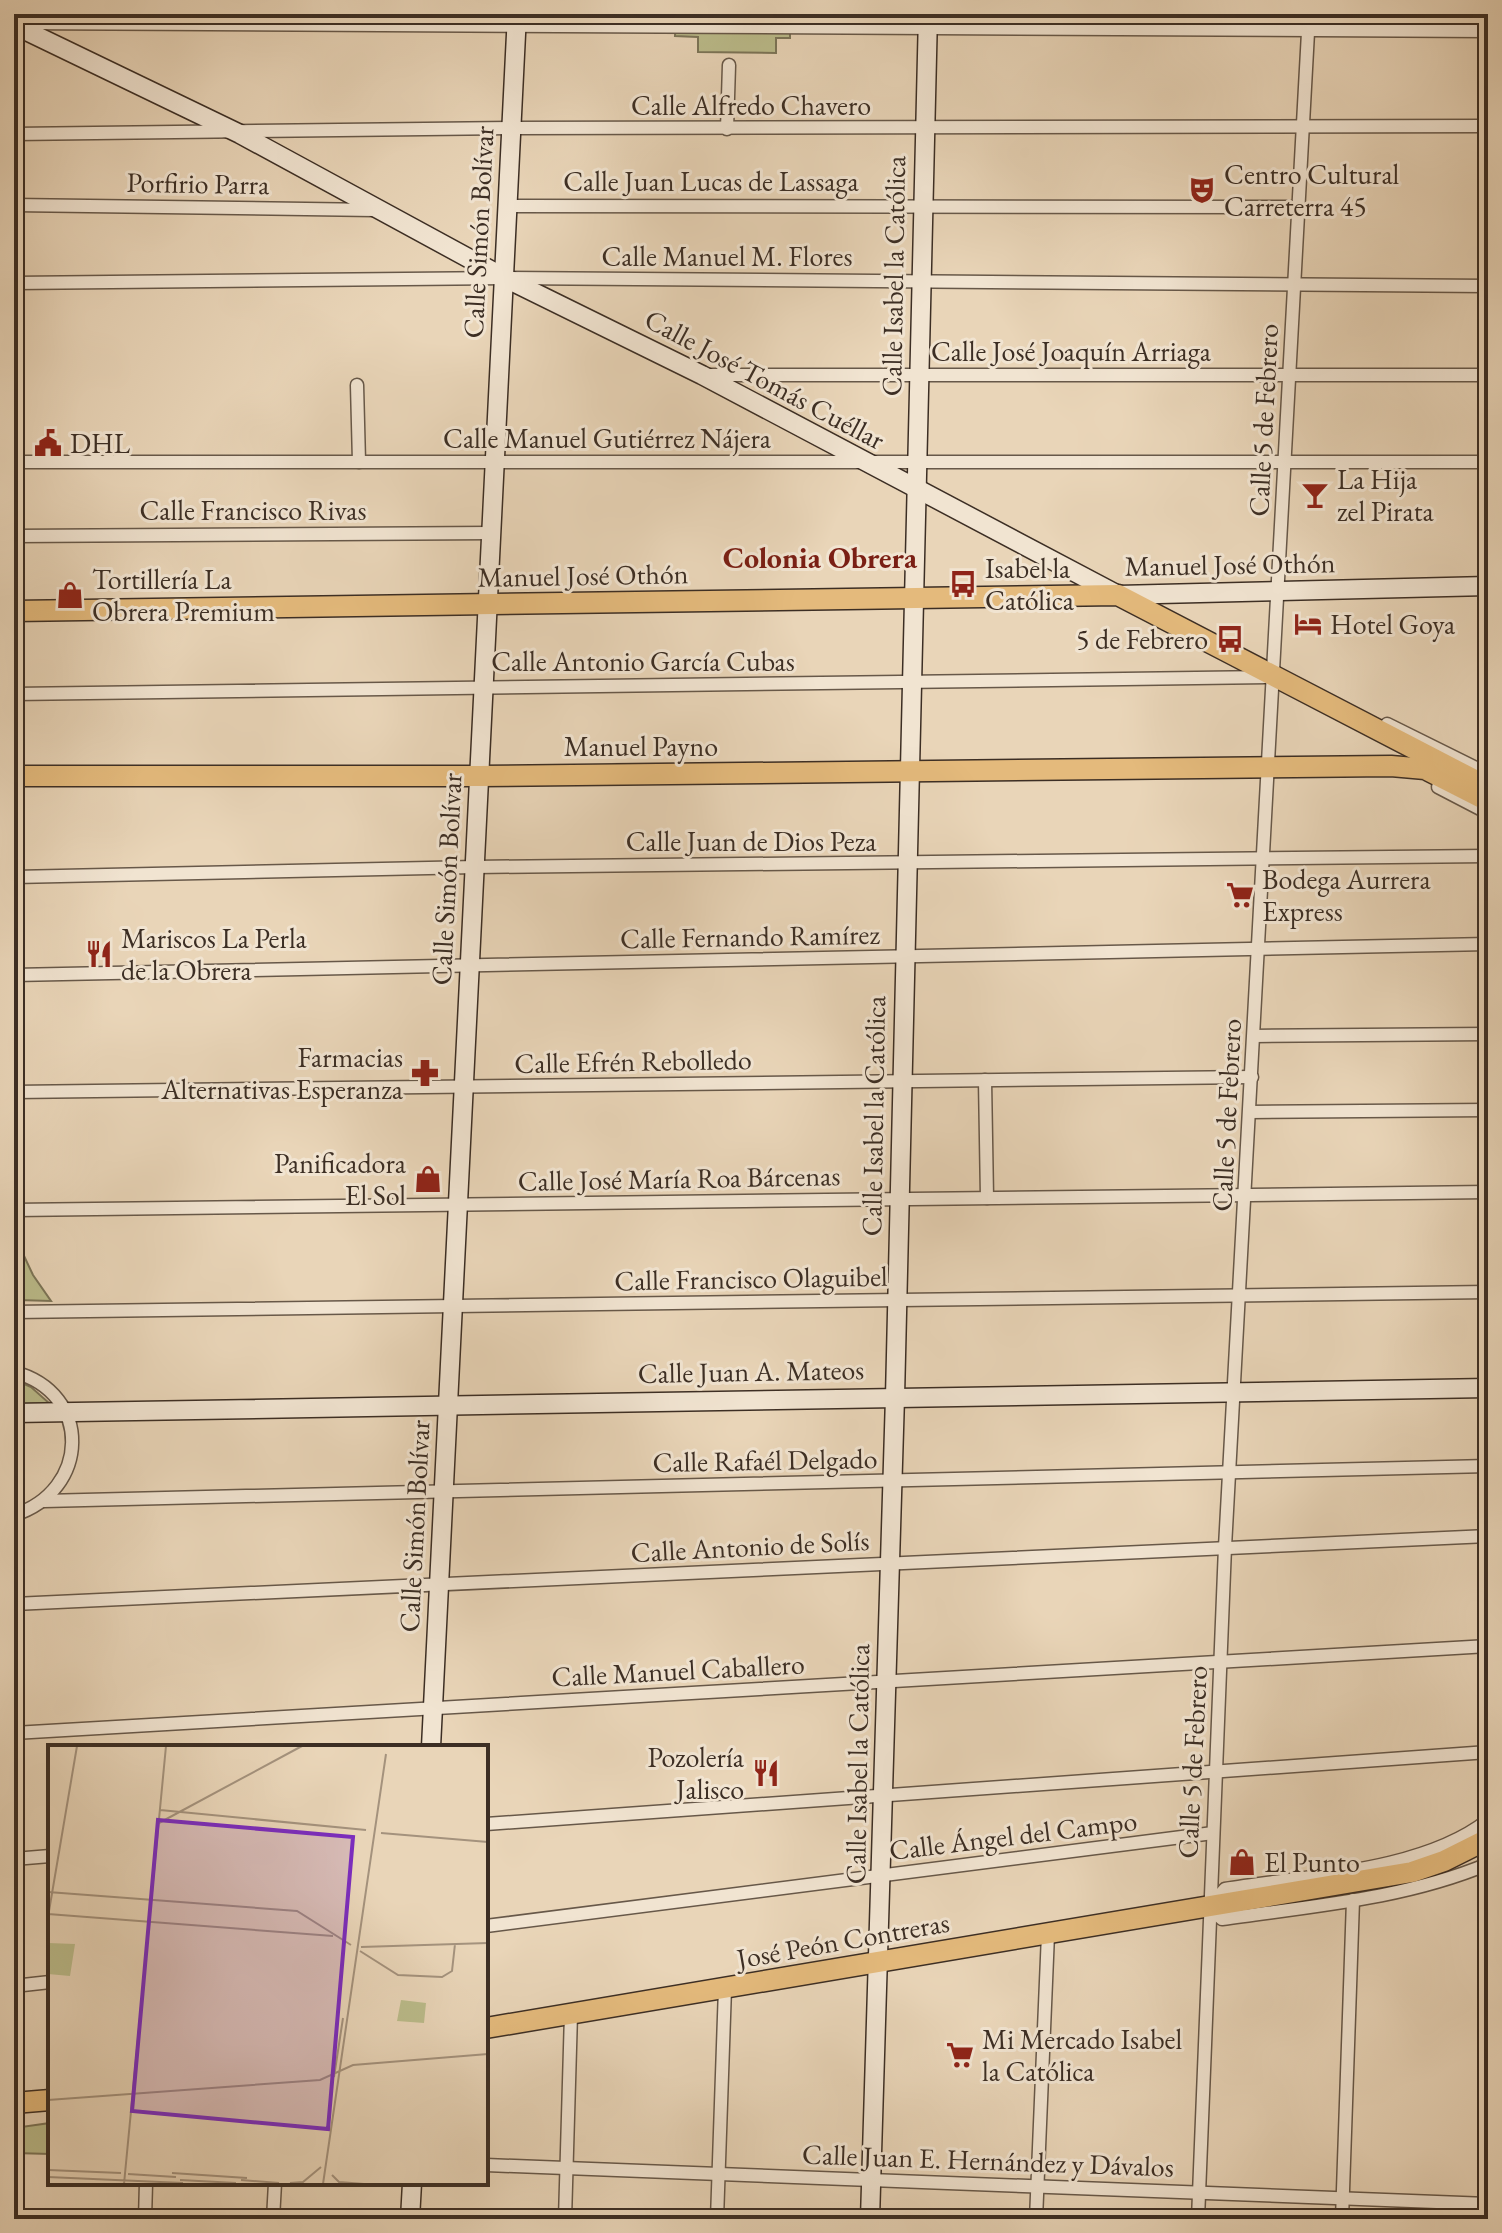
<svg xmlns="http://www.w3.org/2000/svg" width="1502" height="2233" viewBox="0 0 1502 2233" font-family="'EB Garamond',serif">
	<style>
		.green { fill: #bbbc8b; stroke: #7c7558; stroke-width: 2 }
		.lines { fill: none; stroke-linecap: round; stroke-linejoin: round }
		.street-casing { stroke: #675849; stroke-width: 15 }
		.secondary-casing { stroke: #3c2e24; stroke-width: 21 }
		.primary-casing { stroke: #3c2e24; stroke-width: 23 }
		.street { stroke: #f1e4d1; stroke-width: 12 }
		.secondary { stroke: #f1e4d1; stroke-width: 18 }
		.primary { stroke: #e4ba7c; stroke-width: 20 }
		.labels { text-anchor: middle; stroke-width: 6; stroke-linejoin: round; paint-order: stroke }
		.street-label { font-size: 28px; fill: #3c2e24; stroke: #f1e4d1 }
		.poi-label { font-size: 28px; fill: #3c2e24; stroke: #f1e4d1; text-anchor: start }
		.neighbourhood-label { font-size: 30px; font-weight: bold; fill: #7a1f14; stroke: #f1e4d1 }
		.inset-road { fill: none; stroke: #a4927d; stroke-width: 2 }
		.view { fill: #7b2cbf; fill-opacity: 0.15; stroke: #7b2cbf; stroke-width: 4 }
		.inset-edge { fill: none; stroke: #3c2e24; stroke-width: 4 }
	</style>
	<rect width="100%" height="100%" fill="#e9d5b8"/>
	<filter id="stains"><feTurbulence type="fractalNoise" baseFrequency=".0025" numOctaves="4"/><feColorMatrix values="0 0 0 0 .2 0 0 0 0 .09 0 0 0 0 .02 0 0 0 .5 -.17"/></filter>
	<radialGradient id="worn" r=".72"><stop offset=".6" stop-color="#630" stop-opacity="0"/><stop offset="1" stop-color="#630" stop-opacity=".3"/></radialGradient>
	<g class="green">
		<path d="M676,14h100v11h14v13h-14v15l-78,-1v-15l-23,-1z"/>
		<path d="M17,1241l16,34 18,26 -33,-1z"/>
		<path d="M15,1380l16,7 18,16 -34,1z"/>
		<path d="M50,2123v31l-36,-1v-25z"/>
	</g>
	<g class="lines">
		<g class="street-casing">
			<g id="street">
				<path d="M15,23l1473,8"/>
				<path d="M727,129l2,-64"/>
				<path d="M14,134l498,-6 976,-2"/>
				<path d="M14,205l361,5"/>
				<path d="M508,206l791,1"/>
				<path d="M14,283l491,-5 983,8"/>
				<path d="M707,375h781"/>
				<path d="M357,385l2,77"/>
				<path d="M14,462h1474"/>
				<path d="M14,536l478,-3"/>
				<path d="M14,694l1254,-17"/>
				<path d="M1387,724l101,50"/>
				<path d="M1438,787l50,26"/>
				<path d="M14,877l461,-10 1013,-11"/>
				<path d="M14,975l1474,-31"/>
				<path d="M1254,1036l234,-2"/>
				<path d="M985,1080l2,118"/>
				<path d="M14,1092l1238,-15"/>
				<path d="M1250,1112l238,-2"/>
				<path d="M14,1210l1474,-18"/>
				<path d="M14,1312l1474,-20"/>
				<path d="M14,1372c79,21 76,119 0,143"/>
				<path d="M44,1501l1444,-35"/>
				<path d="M14,1604l1474,-68"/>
				<path d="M14,1733l1474,-87"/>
				<path d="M486,1824l1002,-72"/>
				<path d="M14,1859l36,-3"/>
				<path d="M1210,1906l15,-17c80,-13 199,-18 263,-69"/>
				<path d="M1209,1907l13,12c90,-13 182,-20 266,-55"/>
				<path d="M486,1926l727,-93"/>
				<path d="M14,1986l36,-4"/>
				<path d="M486,2165l1002,39"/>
				<path d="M145,2219l1,-36"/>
				<path d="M273,2219l2,-36"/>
				<path d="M565,2219l6,-205"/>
				<path d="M717,2219l8,-231"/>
				<path d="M1036,2219l12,-285"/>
				<path d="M1198,2219l27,-672 84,-1533"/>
				<path d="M1342,2219l11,-319"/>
			</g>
		</g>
		<g class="secondary-casing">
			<g id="secondary">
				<path d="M14,25l226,109 265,144 197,97 416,220 370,-9"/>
				<path d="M14,1413l1474,-25"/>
				<path d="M431,1747l86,-1733"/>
				<path d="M410,2219l2,-36"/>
				<path d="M870,2219l25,-822 33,-1383"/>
			</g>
		</g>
		<g class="primary-casing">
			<g id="primary">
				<path d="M14,611l1104,-16 370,192"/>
				<path d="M14,776h465l912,-10 34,3 63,32"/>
				<path d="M486,2028l926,-156 32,-11 44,-22"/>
				<path d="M14,2103l36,-3"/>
			</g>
		</g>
		<use href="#street" class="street"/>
		<use href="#secondary" class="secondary"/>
		<use href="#primary" class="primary"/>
	</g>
	<defs>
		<g id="theatre-bare" transform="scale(2.16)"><path d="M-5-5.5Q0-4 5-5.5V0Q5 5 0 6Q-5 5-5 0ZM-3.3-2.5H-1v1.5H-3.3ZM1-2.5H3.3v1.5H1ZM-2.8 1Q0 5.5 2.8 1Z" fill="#8f2418" stroke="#f1e4d1" stroke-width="2.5" paint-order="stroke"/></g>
		<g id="civic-bare" transform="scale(2.16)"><path d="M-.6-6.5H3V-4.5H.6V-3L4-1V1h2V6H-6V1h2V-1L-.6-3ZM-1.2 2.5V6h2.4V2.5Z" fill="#8f2418" stroke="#f1e4d1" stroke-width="2.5" paint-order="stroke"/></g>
		<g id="bar-bare" transform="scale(2.16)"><path d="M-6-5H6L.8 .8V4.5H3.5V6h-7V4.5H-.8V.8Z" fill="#8f2418" stroke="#f1e4d1" stroke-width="2.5" paint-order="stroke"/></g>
		<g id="bus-bare" transform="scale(2.16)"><path d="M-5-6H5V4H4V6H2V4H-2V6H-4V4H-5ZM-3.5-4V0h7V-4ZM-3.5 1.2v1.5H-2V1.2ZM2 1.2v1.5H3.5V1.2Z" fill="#8f2418" stroke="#f1e4d1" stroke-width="2.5" paint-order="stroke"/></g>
		<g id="shop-bare" transform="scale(2.16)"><path d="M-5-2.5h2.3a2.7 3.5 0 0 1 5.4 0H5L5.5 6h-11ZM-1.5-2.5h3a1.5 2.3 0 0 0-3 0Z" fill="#8f2418" stroke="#f1e4d1" stroke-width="2.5" paint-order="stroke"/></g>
		<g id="hotel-bare" transform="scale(2.16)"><path d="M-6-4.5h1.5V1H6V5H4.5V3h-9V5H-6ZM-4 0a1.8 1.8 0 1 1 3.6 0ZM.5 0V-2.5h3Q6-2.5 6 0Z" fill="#8f2418" stroke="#f1e4d1" stroke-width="2.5" paint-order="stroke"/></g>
		<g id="supermarket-bare" transform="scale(2.16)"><path d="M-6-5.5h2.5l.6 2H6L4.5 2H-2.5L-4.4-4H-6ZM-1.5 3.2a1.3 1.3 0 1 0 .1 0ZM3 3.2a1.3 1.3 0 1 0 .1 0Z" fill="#8f2418" stroke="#f1e4d1" stroke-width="2.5" paint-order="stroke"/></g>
		<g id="restaurant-bare" transform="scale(2.16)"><path d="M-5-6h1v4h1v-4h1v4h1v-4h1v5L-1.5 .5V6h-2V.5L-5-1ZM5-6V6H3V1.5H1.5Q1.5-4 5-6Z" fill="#8f2418" stroke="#f1e4d1" stroke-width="2.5" paint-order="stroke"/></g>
		<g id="pharmacy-bare" transform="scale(2.16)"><path d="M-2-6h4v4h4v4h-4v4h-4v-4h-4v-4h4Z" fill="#8f2418" stroke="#f1e4d1" stroke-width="2.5" paint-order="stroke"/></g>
	</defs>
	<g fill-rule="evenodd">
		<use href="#theatre-bare" x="1202" y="190"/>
		<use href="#civic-bare" x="48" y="443"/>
		<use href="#bar-bare" x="1315" y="495"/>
		<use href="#bus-bare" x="963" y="584"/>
		<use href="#shop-bare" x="70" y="595"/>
		<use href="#hotel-bare" x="1308" y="624"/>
		<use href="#bus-bare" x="1230" y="639"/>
		<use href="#supermarket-bare" x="1240" y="895"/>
		<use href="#restaurant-bare" x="99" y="954"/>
		<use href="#pharmacy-bare" x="425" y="1073"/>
		<use href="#shop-bare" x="428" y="1179"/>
		<use href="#restaurant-bare" x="766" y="1773"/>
		<use href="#shop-bare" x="1242" y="1862"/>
		<use href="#supermarket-bare" x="960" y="2055"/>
	</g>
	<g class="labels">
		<g class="street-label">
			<text x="751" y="115">Calle Alfredo Chavero</text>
			<text x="711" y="191">Calle Juan Lucas de Lassaga</text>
			<text transform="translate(198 183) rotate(1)" y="10">Porfirio Parra</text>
			<text transform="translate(478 232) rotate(-87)" y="10">Calle Simón Bolívar</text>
			<text x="727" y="266">Calle Manuel M. Flores</text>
			<text transform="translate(893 276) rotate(-89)" y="10">Calle Isabel la Católica</text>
			<text x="1071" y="361">Calle José Joaquín Arriaga</text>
			<text transform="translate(765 379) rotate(28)" y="10">Calle José Tomás Cuéllar</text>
			<text transform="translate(1263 420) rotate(-87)" y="10">Calle 5 de Febrero</text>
			<text x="607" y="448">Calle Manuel Gutiérrez Nájera</text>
			<text x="253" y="520">Calle Francisco Rivas</text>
			<text transform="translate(1230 564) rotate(-1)" y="10">Manuel José Othón</text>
			<text transform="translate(583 575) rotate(-1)" y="10">Manuel José Othón</text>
			<text x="643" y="671">Calle Antonio García Cubas</text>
			<text x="641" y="756">Manuel Payno</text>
			<text x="751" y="851">Calle Juan de Dios Peza</text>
			<text transform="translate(446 879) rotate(-87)" y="10">Calle Simón Bolívar</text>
			<text transform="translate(750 936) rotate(-1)" y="10">Calle Fernando Ramírez</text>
			<text transform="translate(633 1061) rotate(-1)" y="10">Calle Efrén Rebolledo</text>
			<text transform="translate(1226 1115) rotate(-87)" y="10">Calle 5 de Febrero</text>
			<text transform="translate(873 1116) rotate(-89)" y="10">Calle Isabel la Católica</text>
			<text transform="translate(679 1178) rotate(-1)" y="10">Calle José María Roa Bárcenas</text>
			<text transform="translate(751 1278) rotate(-1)" y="10">Calle Francisco Olaguibel</text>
			<text transform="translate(751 1371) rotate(-1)" y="10">Calle Juan A. Mateos</text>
			<text transform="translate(765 1460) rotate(-1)" y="10">Calle Rafaél Delgado</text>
			<text transform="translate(414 1526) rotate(-87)" y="10">Calle Simón Bolívar</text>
			<text transform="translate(750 1546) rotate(-3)" y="10">Calle Antonio de Solís</text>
			<text transform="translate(678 1670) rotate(-3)" y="10">Calle Manuel Caballero</text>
			<text transform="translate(1192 1762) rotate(-87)" y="10">Calle 5 de Febrero</text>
			<text transform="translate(857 1764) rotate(-89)" y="10">Calle Isabel la Católica</text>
			<text transform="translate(1013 1835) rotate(-7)" y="10">Calle Ángel del Campo</text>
			<text transform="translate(843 1940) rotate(-10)" y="10">José Peón Contreras</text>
			<text transform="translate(988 2160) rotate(2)" y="10">Calle Juan E. Hernández y Dávalos</text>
		</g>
		<g class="poi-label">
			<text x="1224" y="184">Centro Cultural<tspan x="1224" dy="32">Carreterra 45</tspan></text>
			<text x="70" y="453">DHL</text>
			<text x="1337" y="489">La Hija<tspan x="1337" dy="32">zel Pirata</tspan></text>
			<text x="985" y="578">Isabel la<tspan x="985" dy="32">Católica</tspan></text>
			<text x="92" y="589">Tortillería La<tspan x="92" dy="32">Obrera Premium</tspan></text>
			<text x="1330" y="634">Hotel Goya</text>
			<text x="1208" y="649" text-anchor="end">5 de Febrero</text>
			<text x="1262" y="889">Bodega Aurrera<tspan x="1262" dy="32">Express</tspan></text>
			<text x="121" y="948">Mariscos La Perla<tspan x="121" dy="32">de la Obrera</tspan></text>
			<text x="403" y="1067" text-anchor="end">Farmacias<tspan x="403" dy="32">Alternativas Esperanza</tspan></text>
			<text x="406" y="1173" text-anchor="end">Panificadora<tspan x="406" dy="32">El Sol</tspan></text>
			<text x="744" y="1767" text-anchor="end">Pozolería<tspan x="744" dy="32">Jalisco</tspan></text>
			<text x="1264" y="1872">El Punto</text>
			<text x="982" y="2049">Mi Mercado Isabel<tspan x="982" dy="32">la Católica</tspan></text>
		</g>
		<g class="neighbourhood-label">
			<text x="820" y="568">Colonia Obrera</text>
		</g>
	</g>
	<g transform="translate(48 1745)">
		<rect width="440" height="440" fill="#e9d5b8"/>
		<path d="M0,198l27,1 -5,32 -22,-2zM353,255l25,3 -2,20 -27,-2z" fill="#bbbc8b"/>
		<path class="inset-road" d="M112,65l206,20M111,78l143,-77M333,88l107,9M0,147l249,19 54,34M0,169l285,22M0,172l29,-171M313,202l127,-4M312,206l38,24 44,2 10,-6 3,-27M286,332l9,-59M0,355l272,-20 33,-15 135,-11M0,425l73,3M124,428l75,5M80,429l48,3M284,430l7,7 25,2M0,432l135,6M132,435l56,3M193,435l38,3M242,438l13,-1 18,-15M76,439l42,-438M275,439l63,-430"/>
		<path class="view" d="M110,75l195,17 -25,292 -196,-18z"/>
		<rect width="440" height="440" class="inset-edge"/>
	</g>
	<rect width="1502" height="2233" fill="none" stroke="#e9d5b8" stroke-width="48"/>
	<rect x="16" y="16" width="1470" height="2201" fill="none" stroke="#3c2e24" stroke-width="4"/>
	<rect x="24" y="24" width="1454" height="2185" fill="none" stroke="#3c2e24" stroke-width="2"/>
	<rect width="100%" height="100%" filter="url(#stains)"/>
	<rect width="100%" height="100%" fill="url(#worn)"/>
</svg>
